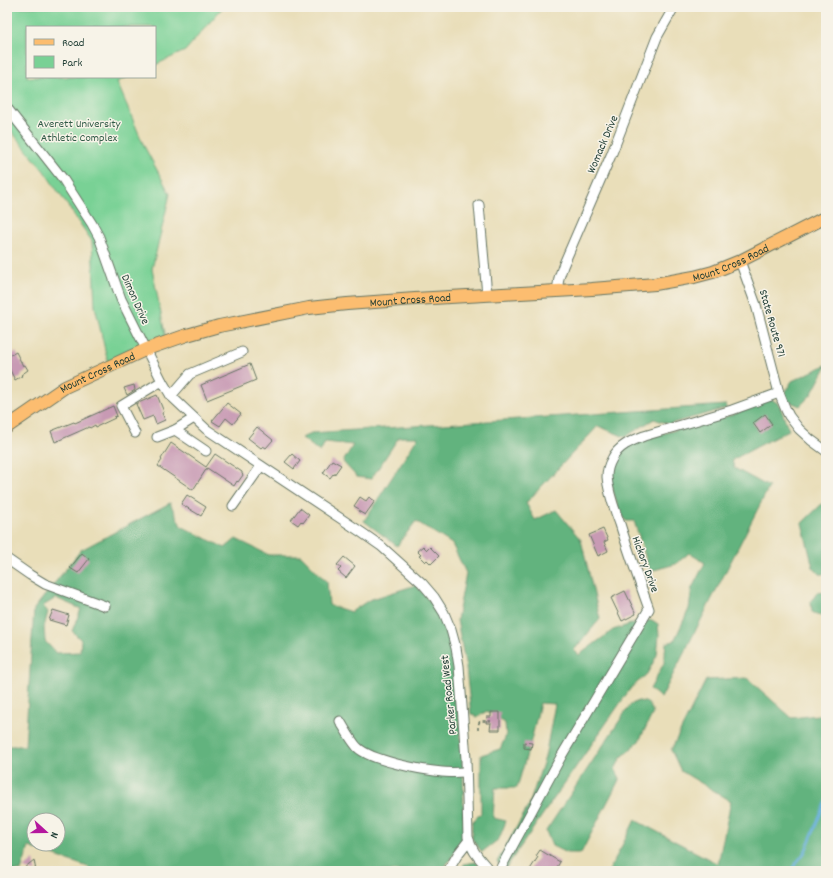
<svg xmlns="http://www.w3.org/2000/svg" width="833" height="878" viewBox="0 0 833 878" font-family="Dekko,sans-serif">
	<style>
		.green { fill: #79d195; stroke: #4c8764 }
		.forest { fill: #62b37e; stroke: #407859; fill-rule: evenodd }
		.lines { fill: none; stroke-linecap: round; stroke-linejoin: round }
		.stream { stroke: #65aedd; stroke-width: 2.5 }
		.building { fill: #c89ab4 }
		.minor-casing { stroke: #667563; stroke-width: 11 }
		.major-casing { stroke: #667563; stroke-width: 14 }
		.path { stroke: #667563; stroke-width: 1.5; stroke-dasharray: 3 3; stroke-linecap: butt }
		.minor { stroke: #fff; stroke-width: 9 }
		.major { stroke: #fcbd6f; stroke-width: 12 }
		.labels { text-anchor: middle; stroke-width: 3; stroke-linejoin: round; paint-order: stroke }
		.park-label { font-size: 12px; fill: #315b47; stroke: #f7f3e8 }
		.street-label { font-size: 12px; fill: #1f3d34; stroke: #f7f3e8 }
	</style>
	<rect width="100%" height="100%" fill="#f7f3e8"/>
	<filter id="ink" filterUnits="userSpaceOnUse"><feTurbulence type="fractalNoise" baseFrequency=".025" numOctaves="2"/><feDisplacementMap in="SourceGraphic" scale="8" xChannelSelector="R" yChannelSelector="G"/><feConvolveMatrix kernelMatrix="1 2 1 2 8 2 1 2 1" color-interpolation-filters="sRGB"/></filter>
	<filter id="wash" filterUnits="userSpaceOnUse"><feTurbulence type="fractalNoise" baseFrequency=".012" numOctaves="4" result="noise"/><feDisplacementMap in="SourceGraphic" scale="16" xChannelSelector="R" yChannelSelector="G"/><feGaussianBlur stdDeviation="0.9" result="paint"/><feColorMatrix in="noise" values="0 0 0 0 0 0 0 0 0 0 0 0 0 0 0 0 0 1.4 0 .05"/><feComposite in="paint" operator="in"/></filter>
	<g filter="url(#wash)">
		<rect width="100%" height="100%" fill="#e9deb9"/>
		<path class="green" d="M7,7h216l-38,44 -30,14v-38h-128v50h100l-10,5 27,64 26,48 -18,75 14,70 -58,24 -13,-57 -3,-65 -48,-70 -37,-45z"/>
		<g class="forest">
			<path d="M826,365v2l-15,28 -11,11 -12,-5 -4,-7 8,-13z"/>
			<path d="M771,399l8,5 10,26 -57,30 2,8 35,19 -108,211 -11,-9 14,-26 2,-20 8,-2 15,-32 3,-21 13,-25 -16,-10 -13,11 -26,7 -16,-50h-8l-7,-10 -9,-31 2,-11 11,-21 19,-9 90,-24z"/>
			<path d="M726,405l1,3 -58,16 -15,-5 -29,18 -27,-11 -72,77 9,17 21,-10 25,30 19,79 -26,31 5,5 34,-25 21,-7 18,-3 6,4 1,11 -2,20 -10,19 -17,15 -125,180 -8,-7 32,-57 16,-48 10,-53 -15,-1 -8,34 -15,51h-22l-2,30 13,3 -7,18 -17,13 -10,-13v-17l9,-9v-58l19,-6 6,-13 -1,-13 -18,-12 -10,6 -6,-3 -5,-46 -9,-48 9,-47 -14,-29 -36,-23 -19,25 -33,-25 54,-84h-19l-28,42 -14,-2 -14,-15 10,-17 -28,-3 -5,10 -18,-14 9,-5z"/>
			<path d="M826,500v74h-7l-6,-7 -11,-44z"/>
			<path d="M170,503l11,23 44,22 11,-9 33,16h32l26,27 2,23 22,7 18,-12 47,-15 22,26 10,23 8,39 7,94 1,72 -22,32h-351l-3,-4 -59,-20 -8,24h-14v-125h18l9,-137 47,-59zM56,598l25,11 -9,22 9,9 -1,12 -24,1 -11,-12 -1,-14 4,-15 -5,-6zM34,820h24v24h-24z"/>
			<path d="M818,592l8,1v25l-14,-6 -1,-11z"/>
			<path d="M747,678l45,40 34,-4v157h-217l26,-51 83,44 13,-63 -50,-30 -10,-21 35,-70z"/>
			<path d="M638,701c10,1 12,2 15,12l-14,28 -18,17 -6,11 5,9 -39,75h-14l-15,-7 -6,-15 84,-126z"/>
			<path d="M476,862l8,9h-22l2,-7z"/>
		</g>
		<g class="lines">
			<path class="stream" d="M790,871l15,-19 7,-17 14,-35"/>
		</g>
		<g id="blocks">
			<g class="building">
				<path d="M16,352l7,14 2,-1 3,5 -7,5 1,1 -7,4 -8,-16v-7z"/>
				<path d="M250,364l6,16 -49,20 -6,-15z"/>
				<path d="M134,385l1,5 -8,5 -3,-7z"/>
				<path d="M157,395l7,17 -2,1 3,7 -9,4 -3,-8 -10,4 -7,-16z"/>
				<path d="M227,403l14,11 -8,10 -7,-6 -6,8 -8,-5z"/>
				<path d="M113,406l4,10 -3,1 1,1 -19,9 -1,-2 -5,3 -1,-1 -34,15 -4,-11 23,-9 1,1z"/>
				<path d="M765,414l7,10 -12,9 -7,-10z"/>
				<path d="M257,427l16,13 -7,8 -3,-2 -2,2 -13,-10z"/>
				<path d="M171,443l35,24 9,-13 27,18v2l1,1 -5,7 -1,-1 -3,5 -27,-18 -14,22 -35,-24 4,-6 -1,-1z"/>
				<path d="M292,454l8,7 -6,8 -9,-7z"/>
				<path d="M332,460l9,5 -7,10 -1,-1 -3,4 -7,-5z"/>
				<path d="M187,495l19,12 -5,9 -20,-12z"/>
				<path d="M360,497l6,4 3,-4 6,4 -10,14 -7,-4 1,-2 -5,-3z"/>
				<path d="M300,508l9,7 -6,8 -2,-2 -3,4 -7,-5z"/>
				<path d="M603,529l5,11 -4,2 4,9 -10,5 -9,-21z"/>
				<path d="M423,546l4,4 3,-3 9,9 -8,8 -4,-4 -2,2 -6,-6 2,-1 -4,-4z"/>
				<path d="M82,553l7,6 -11,14 -8,-5z"/>
				<path d="M344,557l11,9 -9,12 -8,-7 3,-3 -4,-3z"/>
				<path d="M625,591l11,23 -14,7 -11,-23z"/>
				<path d="M53,610l16,5 -3,10 -17,-5z"/>
				<path d="M491,712h9v18h-10l1,-7h-5l1,-6h4z"/>
				<path d="M524,742l8,1 -1,6 -7,-1z"/>
				<path d="M540,850l20,12 -5,9h-26l9,-14 -2,-1z"/>
				<path d="M34,860l2,11h-3l-9,-3z"/>
			</g>
		</g>
	</g>
	<g filter="url(#ink)">
		<use href="#blocks" fill-opacity="0" stroke="#667563" stroke-width="1"/>
		<g class="lines">
			<g class="minor-casing">
				<g id="minor">
					<path d="M7,108l56,71 29,45 7,13 22,62 41,82 9,15 35,33 155,103 20,14 41,37 12,14 10,16 7,17 5,18 3,18 7,93 2,78c3,14 13,23 22,34"/>
					<path d="M479,205l8,90"/>
					<path d="M740,261l16,44 23,88 7,17 3,6 10,13 12,11 15,11"/>
					<path d="M557,291l2,-13 4,-12 49,-113 45,-116 17,-30"/>
					<path d="M171,396l19,-22 52,-22"/>
					<path d="M175,430l31,21"/>
					<path d="M135,433l-14,-27 41,-25"/>
					<path d="M157,437l18,-7 19,-12"/>
					<path d="M233,506l28,-40"/>
					<path d="M7,559l23,16 15,9 60,22"/>
					<path d="M340,721c5,8 10,18 17,26 14,14 65,23 85,25 8,1 16,0 24,0"/>
					<path d="M448,871l10,-17 11,-14"/>
					<path d="M499,871l63,-116 87,-146c-10,-28 -20,-56 -29,-85 -5,-13 -12,-33 -13,-47 0,-6 2,-13 5,-18 6,-13 19,-18 32,-23l88,-26 47,-17"/>
				</g>
			</g>
			<g class="major-casing">
				<g id="major">
					<path id="s1" d="M7,427l58,-40 82,-38 40,-14 32,-9 90,-18 38,-4 68,-5 177,-10 63,-5 39,-7 19,-5 27,-11 86,-44"/>
				</g>
			</g>
			<path class="path" d="M478,730v-5l2,-4h11"/>
			<use href="#minor" class="minor"/>
			<use href="#major" class="major"/>
		</g>
	</g>
	<g class="labels">
		<g class="park-label">
			<text x="79" y="127">Averett University<tspan x="79" dy="14">Athletic Complex</tspan></text>
		</g>
		<g class="street-label">
			<text transform="translate(602 144) rotate(-67)" y="4">Womack Drive</text>
			<text dy="4" stroke="none"><textPath href="#s1" startOffset="754">Mount Cross Road</textPath></text>
			<text transform="translate(136 299) rotate(66)" y="4">Dimon Drive</text>
			<text dy="4" stroke="none"><textPath href="#s1" startOffset="430">Mount Cross Road</textPath></text>
			<text transform="translate(773 323) rotate(74)" y="4">State Route 971</text>
			<text dy="4" stroke="none"><textPath href="#s1" startOffset="106">Mount Cross Road</textPath></text>
			<text transform="translate(646 564) rotate(70)" y="4">Hickory Drive</text>
			<text transform="translate(448 695) rotate(-96)" y="4">Parker Road West</text>
		</g>
	</g>
	<rect width="833" height="878" fill="none" stroke="#f7f3e8" stroke-width="24"/>
	<rect x="26" y="26" width="130" height="52" fill="#f7f3e8" stroke="#a1aaa0"/>
	<rect x="34" y="39" width="20" height="6" fill="#fcbd6f" stroke="#a1aaa0"/>
	<text x="62" y="46" font-size="12" fill="#1f3d34">Road</text>
	<rect x="34" y="56" width="20" height="12" fill="#79d195" stroke="#a1aaa0"/>
	<text x="62" y="66" font-size="12" fill="#1f3d34">Park</text>
	<g transform="translate(46 832) rotate(111)"><circle r="19" fill="#f7f3e8" stroke="#a1aaa0"/>
	<path d="M0-3L7 15L0 10L-7 15Z" fill="#b5179e"/>
	<text y="-6" font-size="11" font-weight="bold" text-anchor="middle" fill="#1f3d34">N</text>
	</g>
</svg>
